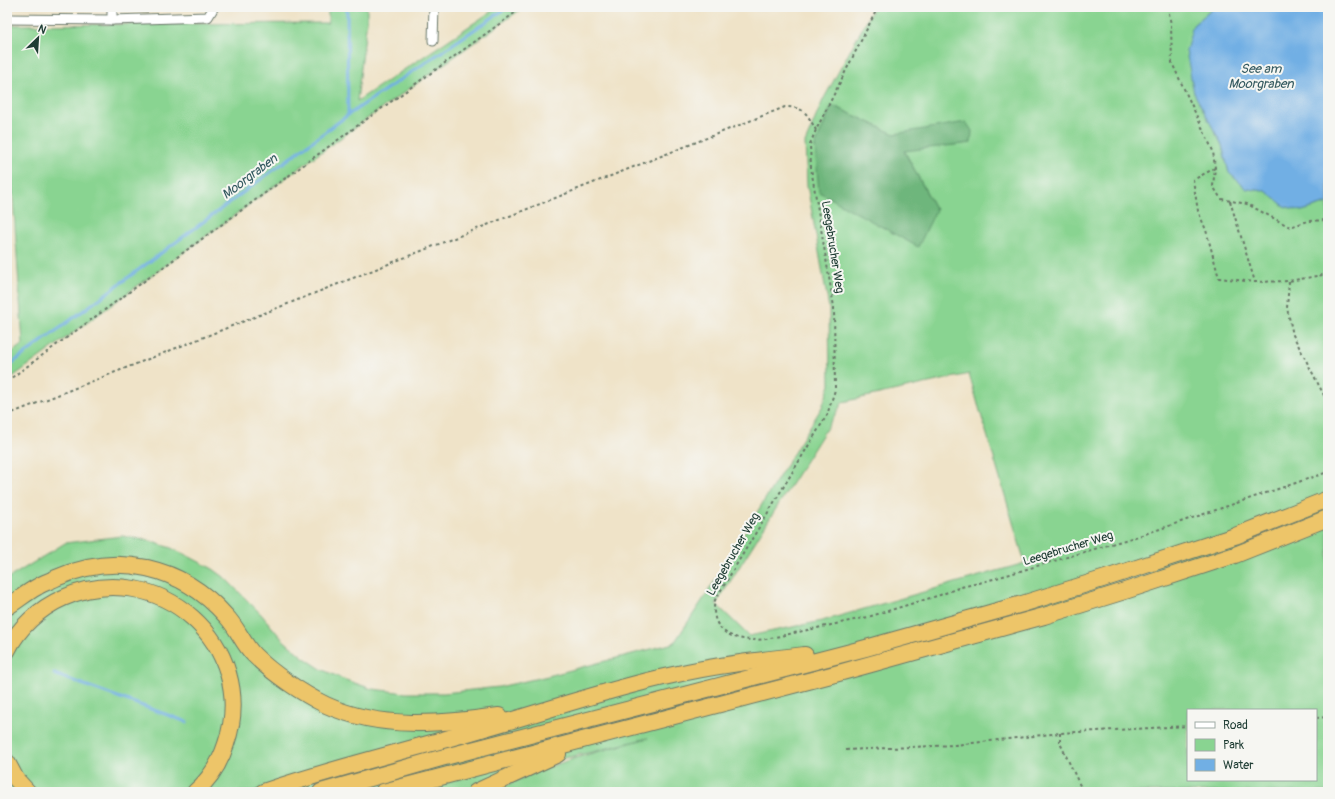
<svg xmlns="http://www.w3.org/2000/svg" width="1335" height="799" viewBox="0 0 1335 799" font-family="Pangolin,sans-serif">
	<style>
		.green { fill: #89d491; stroke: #548862; fill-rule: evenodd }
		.forest { fill: #6eb67b; stroke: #467a58 }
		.water { fill: #71afe4; stroke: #48768c }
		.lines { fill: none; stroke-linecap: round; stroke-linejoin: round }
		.stream { stroke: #71afe4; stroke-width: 3 }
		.street-casing { stroke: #687768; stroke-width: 11 }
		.highway-casing { stroke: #687768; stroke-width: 18 }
		.path { stroke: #687768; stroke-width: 2; stroke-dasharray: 3 3; stroke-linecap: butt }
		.street { stroke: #fff; stroke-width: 9 }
		.highway { stroke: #edc569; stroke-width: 16 }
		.labels { text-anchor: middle; stroke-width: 4; stroke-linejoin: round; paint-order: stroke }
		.street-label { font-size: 12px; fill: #1f3d34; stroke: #f6f6f2 }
		.water-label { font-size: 13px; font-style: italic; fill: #345a60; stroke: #f6f6f2 }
	</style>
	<rect width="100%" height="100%" fill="#f6f6f2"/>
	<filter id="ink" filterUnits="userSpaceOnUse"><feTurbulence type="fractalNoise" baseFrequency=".025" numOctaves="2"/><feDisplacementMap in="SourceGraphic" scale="8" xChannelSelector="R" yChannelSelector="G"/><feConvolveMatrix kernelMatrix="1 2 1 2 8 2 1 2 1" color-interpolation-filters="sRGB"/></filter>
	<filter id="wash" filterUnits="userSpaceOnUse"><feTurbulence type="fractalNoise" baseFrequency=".012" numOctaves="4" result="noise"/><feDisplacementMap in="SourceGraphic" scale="16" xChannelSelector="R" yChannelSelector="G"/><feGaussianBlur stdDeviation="0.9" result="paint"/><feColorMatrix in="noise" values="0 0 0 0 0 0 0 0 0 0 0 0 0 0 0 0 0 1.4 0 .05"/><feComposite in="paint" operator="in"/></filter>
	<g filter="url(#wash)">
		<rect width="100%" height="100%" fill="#efe3c8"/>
		<g class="green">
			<path d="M328,7h39v12l-10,82 141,-94h26l-167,119 -350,255v-25l16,-12 -15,-221 2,-98 318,-2z"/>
			<path d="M874,7h341l-22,18 1,68 28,52 7,28 18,16 19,2 18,15 18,5 26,-8v589h-837l51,-23 40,-13 66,-18 -56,14 -84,19 -45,21h-257l-14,-5 -6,5 -179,-1v-212l58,-36 57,-7 24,4 25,8 15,7 27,14 11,8 36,36 22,26 21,18 18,12 22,10 29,10 34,4h38l55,-6 49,-11 126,-33 32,-48 116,-188 8,-22 -1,-77 -22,-123 -2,-42 18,-43zM832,105l62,29 77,9 -67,7 32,60zM969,374l56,189 -203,58 -73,15 -33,-32 127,-202zM1188,710h128v70h-128z"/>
		</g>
		<path class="forest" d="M832,105l62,29 72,-12 6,9 -1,12 -67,8 32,59 -18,37 -99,-55 -4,-46z"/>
		<path class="water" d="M1215,7h113v196l-26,8 -18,-5 -18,-15 -19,-2 -18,-16 -7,-28 -28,-52 -8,-42 7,-26z"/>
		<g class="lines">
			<g class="stream">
				<path d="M347,7l1,108"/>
				<path d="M7,367l341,-252 160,-108"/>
				<path d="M54,674l133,48"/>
			</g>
		</g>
	</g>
	<g filter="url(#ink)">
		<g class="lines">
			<g class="street-casing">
				<g id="street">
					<path d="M7,19l105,1 96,-3 6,-10"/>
					<path d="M112,20v-13"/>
					<path d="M433,41l1,-34"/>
				</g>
			</g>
			<g class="highway-casing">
				<g id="highway">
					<path d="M7,607c10,-6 19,-14 30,-20 6,-4 13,-6 19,-9 61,-27 126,-12 170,38 11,11 17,28 28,39 18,18 49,39 72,50 55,25 115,19 173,11"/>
					<path d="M7,651c11,-23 33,-43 56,-53 94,-43 197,47 163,146 -6,19 -16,35 -31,48"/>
					<path d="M7,762l9,17 12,13"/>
					<path d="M263,792c70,-24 143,-41 215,-62 65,-18 129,-41 195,-55 43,-10 88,-15 132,-20"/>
					<path d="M321,792l120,-34 425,-110 156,-44 87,-27 126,-41 93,-37"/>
					<path d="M383,792l452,-118 209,-58 84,-26 107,-35 93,-37"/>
					<path d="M476,792l82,-38"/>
				</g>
			</g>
			<g class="path">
				<path d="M878,7l-62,123 -6,14 1,24 23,139 1,83 -8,25 -112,185c-7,34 23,43 51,39l102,-22 72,-22 21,-8 22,-5 162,-48 183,-62"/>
				<path d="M1168,7l3,18 1,38 41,88 2,17 -2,18 8,13 26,5 43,23 18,-6 20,-1"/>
				<path d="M1215,168l-22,12 5,31 8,19 13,48 36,4 34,-1 39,-7"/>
				<path d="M1230,201l25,81"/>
				<path d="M1289,281l-2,27 6,27 35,68"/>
				<path d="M7,381l350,-255 166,-119"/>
				<path d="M7,415l778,-308c20,0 22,7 31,23"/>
				<path d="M1316,718l12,-1"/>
				<path d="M1060,733v10l23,49"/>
				<path d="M846,750l109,-5 105,-12 128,-7"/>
			</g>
			<use href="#street" class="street"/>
			<use href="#highway" class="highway"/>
		</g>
	</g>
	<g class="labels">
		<g class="street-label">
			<text transform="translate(833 247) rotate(81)" y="4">Leegebrucher Weg</text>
			<text transform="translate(1068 548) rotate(-17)" y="4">Leegebrucher Weg</text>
			<text transform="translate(733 554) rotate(-60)" y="4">Leegebrucher Weg</text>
		</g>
		<g class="water-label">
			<text x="1261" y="73">See am<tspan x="1261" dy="15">Moorgraben</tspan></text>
			<text transform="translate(249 176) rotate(-37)" y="5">Moorgraben</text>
		</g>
	</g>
	<rect width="1335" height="799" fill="none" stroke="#f6f6f2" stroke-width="24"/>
	<rect x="1187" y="709" width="130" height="72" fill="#f6f6f2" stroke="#a0aca6"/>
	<rect x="1195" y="722" width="20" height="6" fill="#ffffff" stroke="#a0aca6"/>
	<text x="1223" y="729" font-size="12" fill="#1f3d34">Road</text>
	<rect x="1195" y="739" width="20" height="12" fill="#89d491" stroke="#a0aca6"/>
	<text x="1223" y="749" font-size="12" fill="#1f3d34">Park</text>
	<rect x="1195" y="759" width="20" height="12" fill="#71afe4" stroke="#a0aca6"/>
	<text x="1223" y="769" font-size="12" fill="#1f3d34">Water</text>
	<g transform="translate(38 38) rotate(25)" stroke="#f6f6f2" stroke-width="3" paint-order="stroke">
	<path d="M0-3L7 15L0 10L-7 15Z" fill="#1f3d34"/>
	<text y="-6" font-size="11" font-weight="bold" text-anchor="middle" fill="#1f3d34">N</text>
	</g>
</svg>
